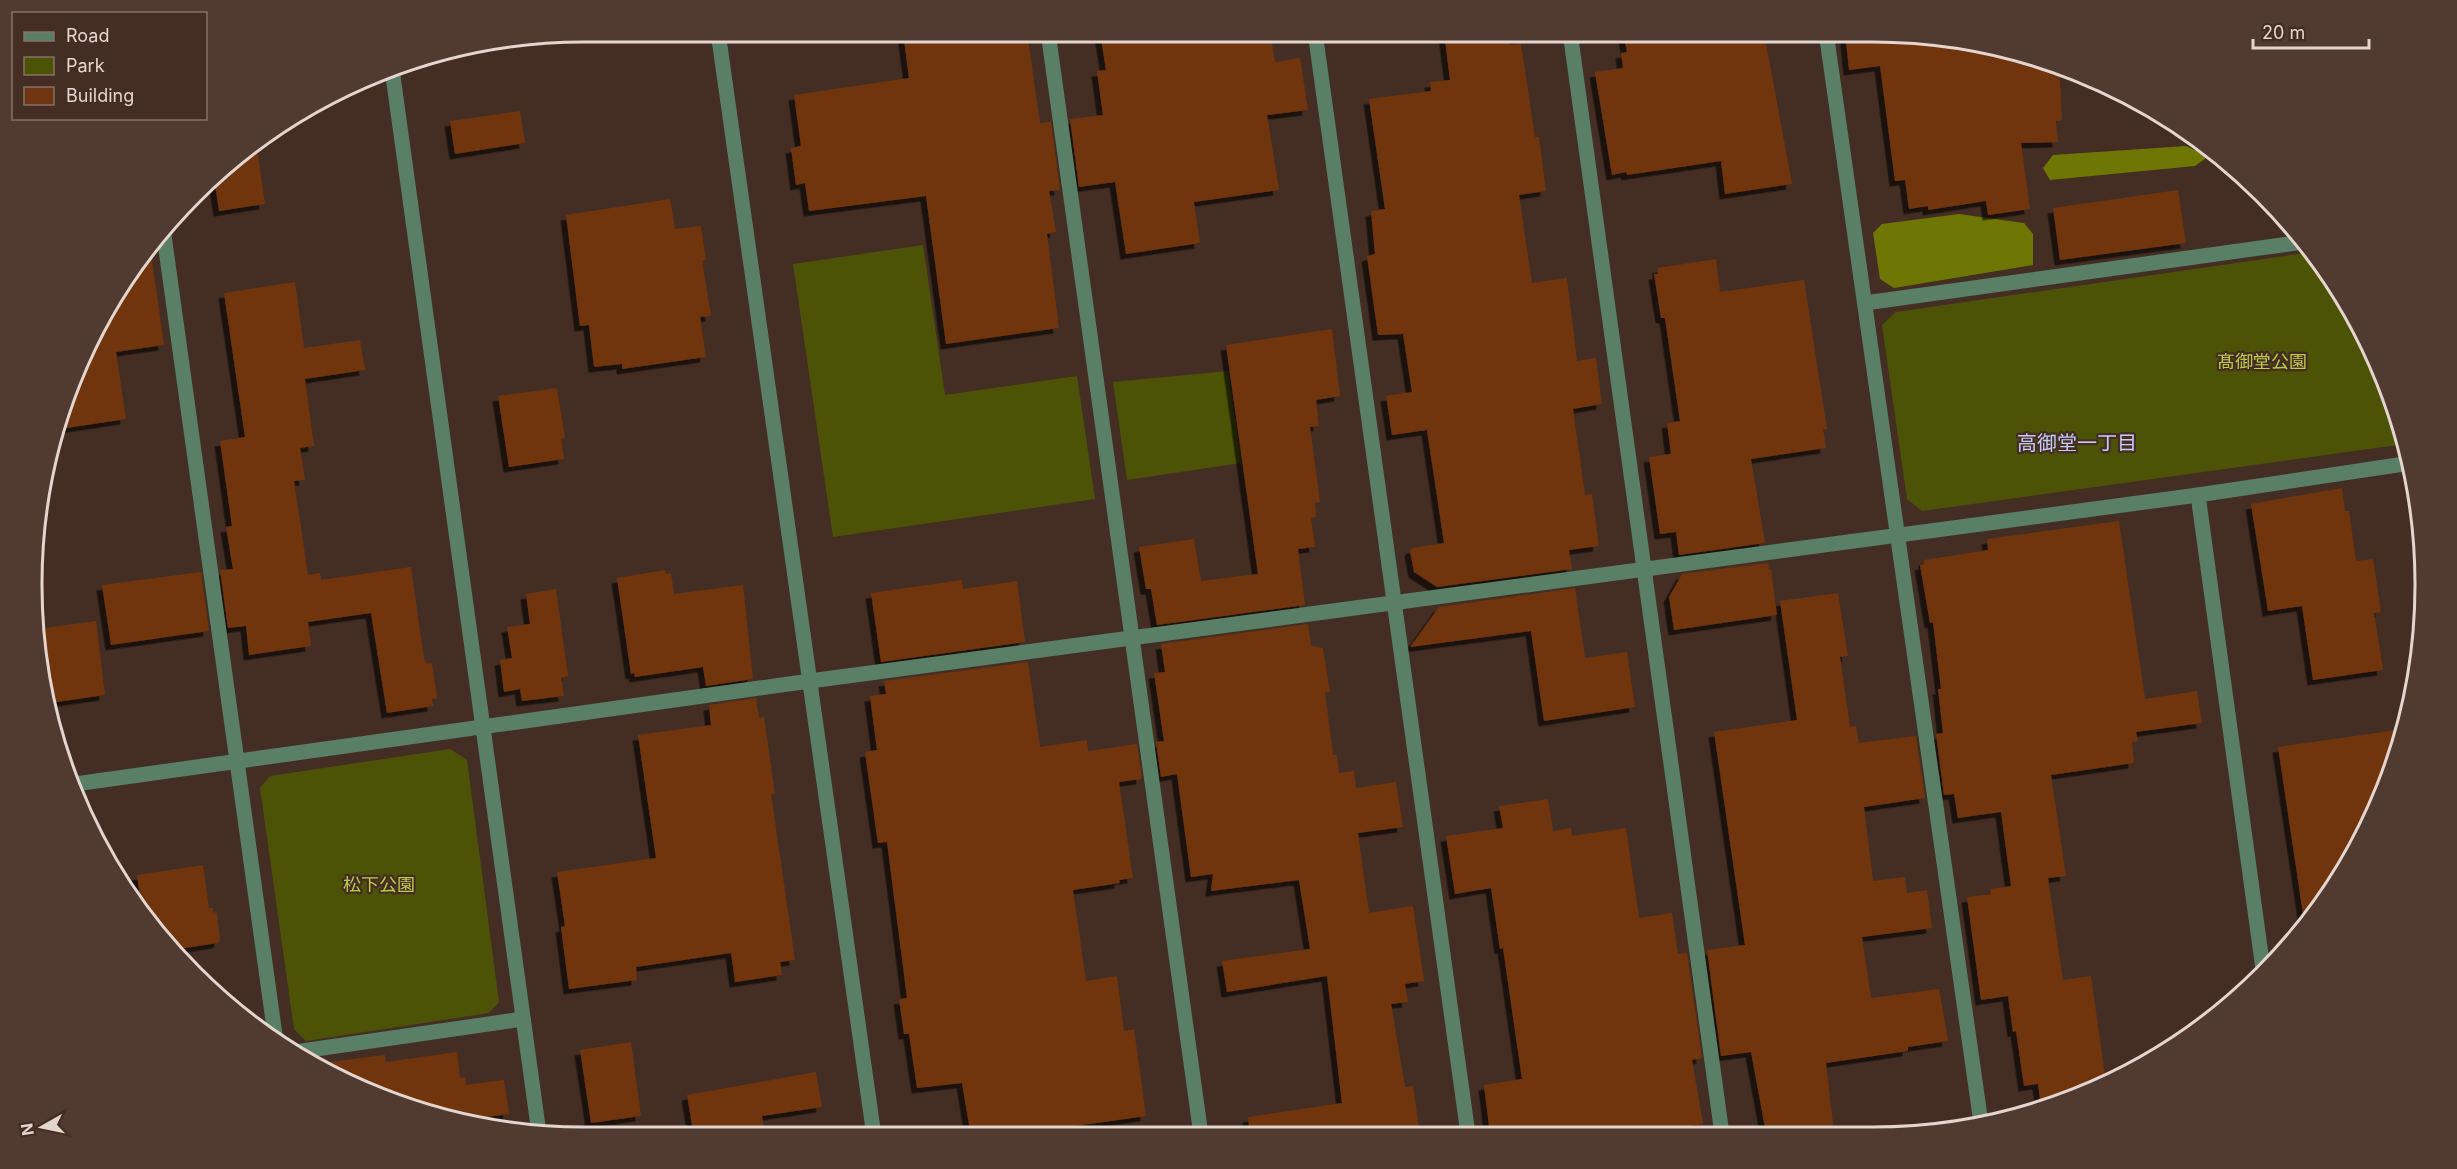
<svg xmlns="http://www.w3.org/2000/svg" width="2457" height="1169" viewBox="0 0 2457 1169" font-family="Inter,'Noto Sans JP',sans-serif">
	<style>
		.green { fill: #4c5306 }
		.forest { fill: #6e7703 }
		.building { fill: #713411; filter: url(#shadow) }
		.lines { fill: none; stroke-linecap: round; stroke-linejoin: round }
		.minor { stroke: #5a7f67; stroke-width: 15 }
		.labels { text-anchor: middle; stroke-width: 4.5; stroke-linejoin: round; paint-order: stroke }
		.park-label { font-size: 18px; fill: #bdcb49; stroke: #442e23 }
		.neighbourhood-label { font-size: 20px; fill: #c6ccf7; stroke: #442e23 }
		.rim { fill: none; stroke: #e4d5ce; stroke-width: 3 }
	</style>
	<defs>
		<filter id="shadow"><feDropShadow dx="-5.5" dy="5.5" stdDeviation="0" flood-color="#0009"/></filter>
	</defs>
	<rect width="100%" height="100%" fill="#442e23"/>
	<g class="green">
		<path d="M923,245l22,150 132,-19 18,123 -262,38 -40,-273z"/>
		<path d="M2305,253l8,1 19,24 52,95 21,71 -483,67 -15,-12 -25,-174 14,-13z"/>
		<path d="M1228,371l13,92 -114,17 -14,-98z"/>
		<path d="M450,749l17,11 32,242 -10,11 -183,28 -12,-12 -34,-241 10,-12z"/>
	</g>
	<g class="forest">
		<path d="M2186,146l19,9v4l-10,7 -145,14 -7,-12 10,-13z"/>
		<path d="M1959,214l65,9 9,11v31l-139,23 -14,-9 -7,-46 9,-9z"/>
	</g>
	<g class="building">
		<path d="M903,32h124l13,91 11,-1 9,68 -11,1 7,41 -9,2 12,94 -113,16 -20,-148 -117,15 -4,-28 -9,2 -5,-37 10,-2 -7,-51 115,-17z"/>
		<path d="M1100,32h170l5,30 25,-4 8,52 -41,5 12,75 -85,12 6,41 -74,11 -11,-72 -36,5 -9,-68 33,-4 -6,-44 9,-1z"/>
		<path d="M1444,32h64l2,13 11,-1 14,93h4l7,54 -27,4 13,88 35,-5 10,83 19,-3 6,46 -29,5 12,86 7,-1 7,52 -30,4 3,19 -135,18 -23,-15 -4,-21 2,-3 32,-5 -17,-113 -35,5 -6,-39 26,-4 -9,-58 -25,1 -11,-79 8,-2 -4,-43 14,-2 -16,-110 62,-8 -1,-9 20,-2z"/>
		<path d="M1623,32h141l28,152 -67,10 -4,-33 -94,14 -1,-3 -14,3 -17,-103 28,-4 -2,-15 6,-1z"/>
		<path d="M1845,32h28l108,10 78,24 3,54 -6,1 2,21 -37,1 9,66 -42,6 -2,-14 -58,9v-4l-19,3 -4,-29 -10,1 -15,-115 -31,4z"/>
		<path d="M520,111l5,32 -70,11 -5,-33z"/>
		<path d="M256,142l9,62 -46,7 -5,-33z"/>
		<path d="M2178,190l8,53 -126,17 -7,-52z"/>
		<path d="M670,199l5,30 26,-3 5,34 -4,1 9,55 -11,1 6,40 -84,12v-5l-28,3 -5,-42 -9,1 -14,-111z"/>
		<path d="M150,246l14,99 -48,7 10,67 -66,10 46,-121z"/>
		<path d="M1716,259l4,33 84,-12 23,149h-4l3,19 -75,11 14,84 -86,12 -3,-23 -16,2 -11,-77 22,-3 -4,-31 13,-2 -15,-103h-4l-7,-44h4v-6z"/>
		<path d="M295,282l9,66 56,-8 5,30 -60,9 9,67 -14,2 5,32 -11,1 14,94 12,-2 1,7 90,-13 13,92 3,5 5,-1 5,35 -5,1 1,7 -46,7 -16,-100 -63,9 3,24 -62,9 -3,-29 -18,2 -8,-58 13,-1 -7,-42 6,-1 -12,-85 25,-4 -21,-144z"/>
		<path d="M1332,329l8,67 -24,4 3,26 -9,1 10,75 -5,1 1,14 -5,1 4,29 -17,2 7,56 -148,20 -6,-36h-5l-7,-42 55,-8 7,42 57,-7 -32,-229z"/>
		<path d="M557,388l8,50 -4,1 3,20 -55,8 -11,-71z"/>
		<path d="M2342,488l3,23h4l7,50 17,-2 8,53 -7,1 9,57 -70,10 -11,-74 -34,5 -17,-107z"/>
		<path d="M2119,521l26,178 52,-8 5,32 -66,9 2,9 -6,1 2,21 -83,12 15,101 -18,2 15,102 28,-4 15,107 -22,12 -43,12 -3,-23 -14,2 -8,-55 -3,1 -5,-36 -27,4 -14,-103 24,-3 -1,-5 21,-3 -10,-74 -43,6 -4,-24 -10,1 -8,-61 7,-1 -5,-44h3l-8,-67 -3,1 -10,-58 4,-1v-4l64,-10 -1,-11z"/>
		<path d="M1768,563l1,7h2l6,45 -103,15 -5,-33 13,-23z"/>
		<path d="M665,570l1,4 5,-1 3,21 69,-9 10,94 -47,7 -3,-19 -68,10 -1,-4 -3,1 -14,-96z"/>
		<path d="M201,572l8,59 -98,14 -9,-60z"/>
		<path d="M962,580l1,9 54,-8 8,61 -144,20 -10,-69z"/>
		<path d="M1575,588l10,70 42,-6 8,55 -91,14 -13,-90 -121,16 29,-40z"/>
		<path d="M556,589l12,87 -7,2 3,18 -42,5 -2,-12 -16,3 -4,-32 12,-2 -5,-31 23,-3 -4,-30z"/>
		<path d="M1838,593l10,63 -8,1 10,70 6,-1 3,17 57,-7 9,62 -61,9 9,74 32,-4 2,16 20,-3 5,38 -70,9 9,61 68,-9 9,52 -40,6v4l-82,12 8,70h-68l-15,-81 -30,4 -14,-106 38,-5 -31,-213 83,-12 -17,-119z"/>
		<path d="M96,621l9,74 -55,8 -14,-47 1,-27z"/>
		<path d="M1308,624l3,22 12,2 7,44h-5l8,63h4l2,18 15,-2 2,17 40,-6 7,45 -45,6 11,80 44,-7 11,75 -19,3 3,18 -17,2 14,83 8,-1 7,49h-170l-2,-18 94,-14 -15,-127 -100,16 -5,-31 88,-12 -11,-69 -88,11 2,-17 -22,3 -14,-103 -16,3 -5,-35 8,-1 -10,-68 11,-1 -4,-28z"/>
		<path d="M1028,662l12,85 47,-7 1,11 49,-7 5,35 -23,3 14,96 -14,2 1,3 -47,7 13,91 31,-5 7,55 10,-2 12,87 -78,11 1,9h-98l-9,-53 -45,5 -8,-54h-5l-5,-35 8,-1 -20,-156 -9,1 -13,-91 12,-2 -7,-54 16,-2 -2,-13z"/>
		<path d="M756,698l3,20 5,-1 11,77h-4l24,166 -15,2 2,13 -47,7 -4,-29 -95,14 1,13 -68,9 -8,-62 4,-1 -8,-54 99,-14 -18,-123 73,-10 -2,-20z"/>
		<path d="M2404,729l-21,67 -78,131 -27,-180z"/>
		<path d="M1548,799l5,32 18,-3 1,8 54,-8 13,90 33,-5 6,41 9,-1 15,105 -10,2 11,64 -71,10h-43l-1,-6 -45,6h-53l-6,-49 38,-6 -19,-131 -3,1 -9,-61 -36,6 -9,-58 57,-8 -4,-22z"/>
		<path d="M203,865l6,43h4v4l4,1 3,27 -2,3 -46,7 -29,-33 -6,-42z"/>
		<path d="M631,1042l10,74 -50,7 -11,-73z"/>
		<path d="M457,1052l3,26 5,-1 1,8 38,-5 5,34 -29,4 1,9h-5l-103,-32 -51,-32 63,-8 1,7z"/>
		<path d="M816,1072l6,35 -60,9 3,21h-71l-7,-42z"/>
	</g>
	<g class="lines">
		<g class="minor">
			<path d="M718,32l156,1104"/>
			<path d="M1048,32l153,1103"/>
			<path d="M1315,32l153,1102"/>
			<path d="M1570,32l152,1102"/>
			<path d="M1826,32l155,1091"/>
			<path d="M392,69l147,1064"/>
			<path d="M163,228l112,807"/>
			<path d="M1865,303l438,-61"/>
			<path d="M2198,495l65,474"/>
			<path d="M75,784l735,-103 1388,-186 213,-32"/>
			<path d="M302,1051l221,-32"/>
		</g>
	</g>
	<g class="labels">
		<g class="park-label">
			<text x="2262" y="368">髙御堂公園</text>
			<text x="379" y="891">松下公園</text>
		</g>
		<g class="neighbourhood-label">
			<text x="2077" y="450">高御堂一丁目</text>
		</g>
	</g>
	<path d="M0 0H2457V1169H0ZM584 42H1873A542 542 0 0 1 2415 584V585A542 542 0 0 1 1873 1127H584A542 542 0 0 1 42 585V584A542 542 0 0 1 584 42Z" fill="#513b31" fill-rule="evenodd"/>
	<path class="rim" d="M584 42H1873A542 542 0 0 1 2415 584V585A542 542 0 0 1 1873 1127H584A542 542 0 0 1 42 585V584A542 542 0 0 1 584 42Z"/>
	<rect x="12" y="12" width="195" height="108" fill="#442e23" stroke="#847167" stroke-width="1.5"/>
	<rect x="24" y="32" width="30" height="9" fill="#5a7f67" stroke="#847167" stroke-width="1.5"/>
	<text x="66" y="42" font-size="18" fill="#e4d5ce">Road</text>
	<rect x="24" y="57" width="30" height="18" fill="#4c5306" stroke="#847167" stroke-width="1.5"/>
	<text x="66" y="72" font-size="18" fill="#e4d5ce">Park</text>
	<rect x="24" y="87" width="30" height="18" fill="#713411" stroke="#847167" stroke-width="1.5"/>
	<text x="66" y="102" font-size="18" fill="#e4d5ce">Building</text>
	<g transform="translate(42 1127) rotate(261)" stroke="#442e23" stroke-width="4.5" paint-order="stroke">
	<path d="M0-4.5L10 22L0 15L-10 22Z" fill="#e4d5ce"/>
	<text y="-9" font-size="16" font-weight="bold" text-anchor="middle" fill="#e4d5ce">N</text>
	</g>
	<path d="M2253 39v9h116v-9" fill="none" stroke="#e4d5ce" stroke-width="3"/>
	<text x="2262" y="39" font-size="18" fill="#e4d5ce" stroke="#442e23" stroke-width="4.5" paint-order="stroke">20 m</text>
</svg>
